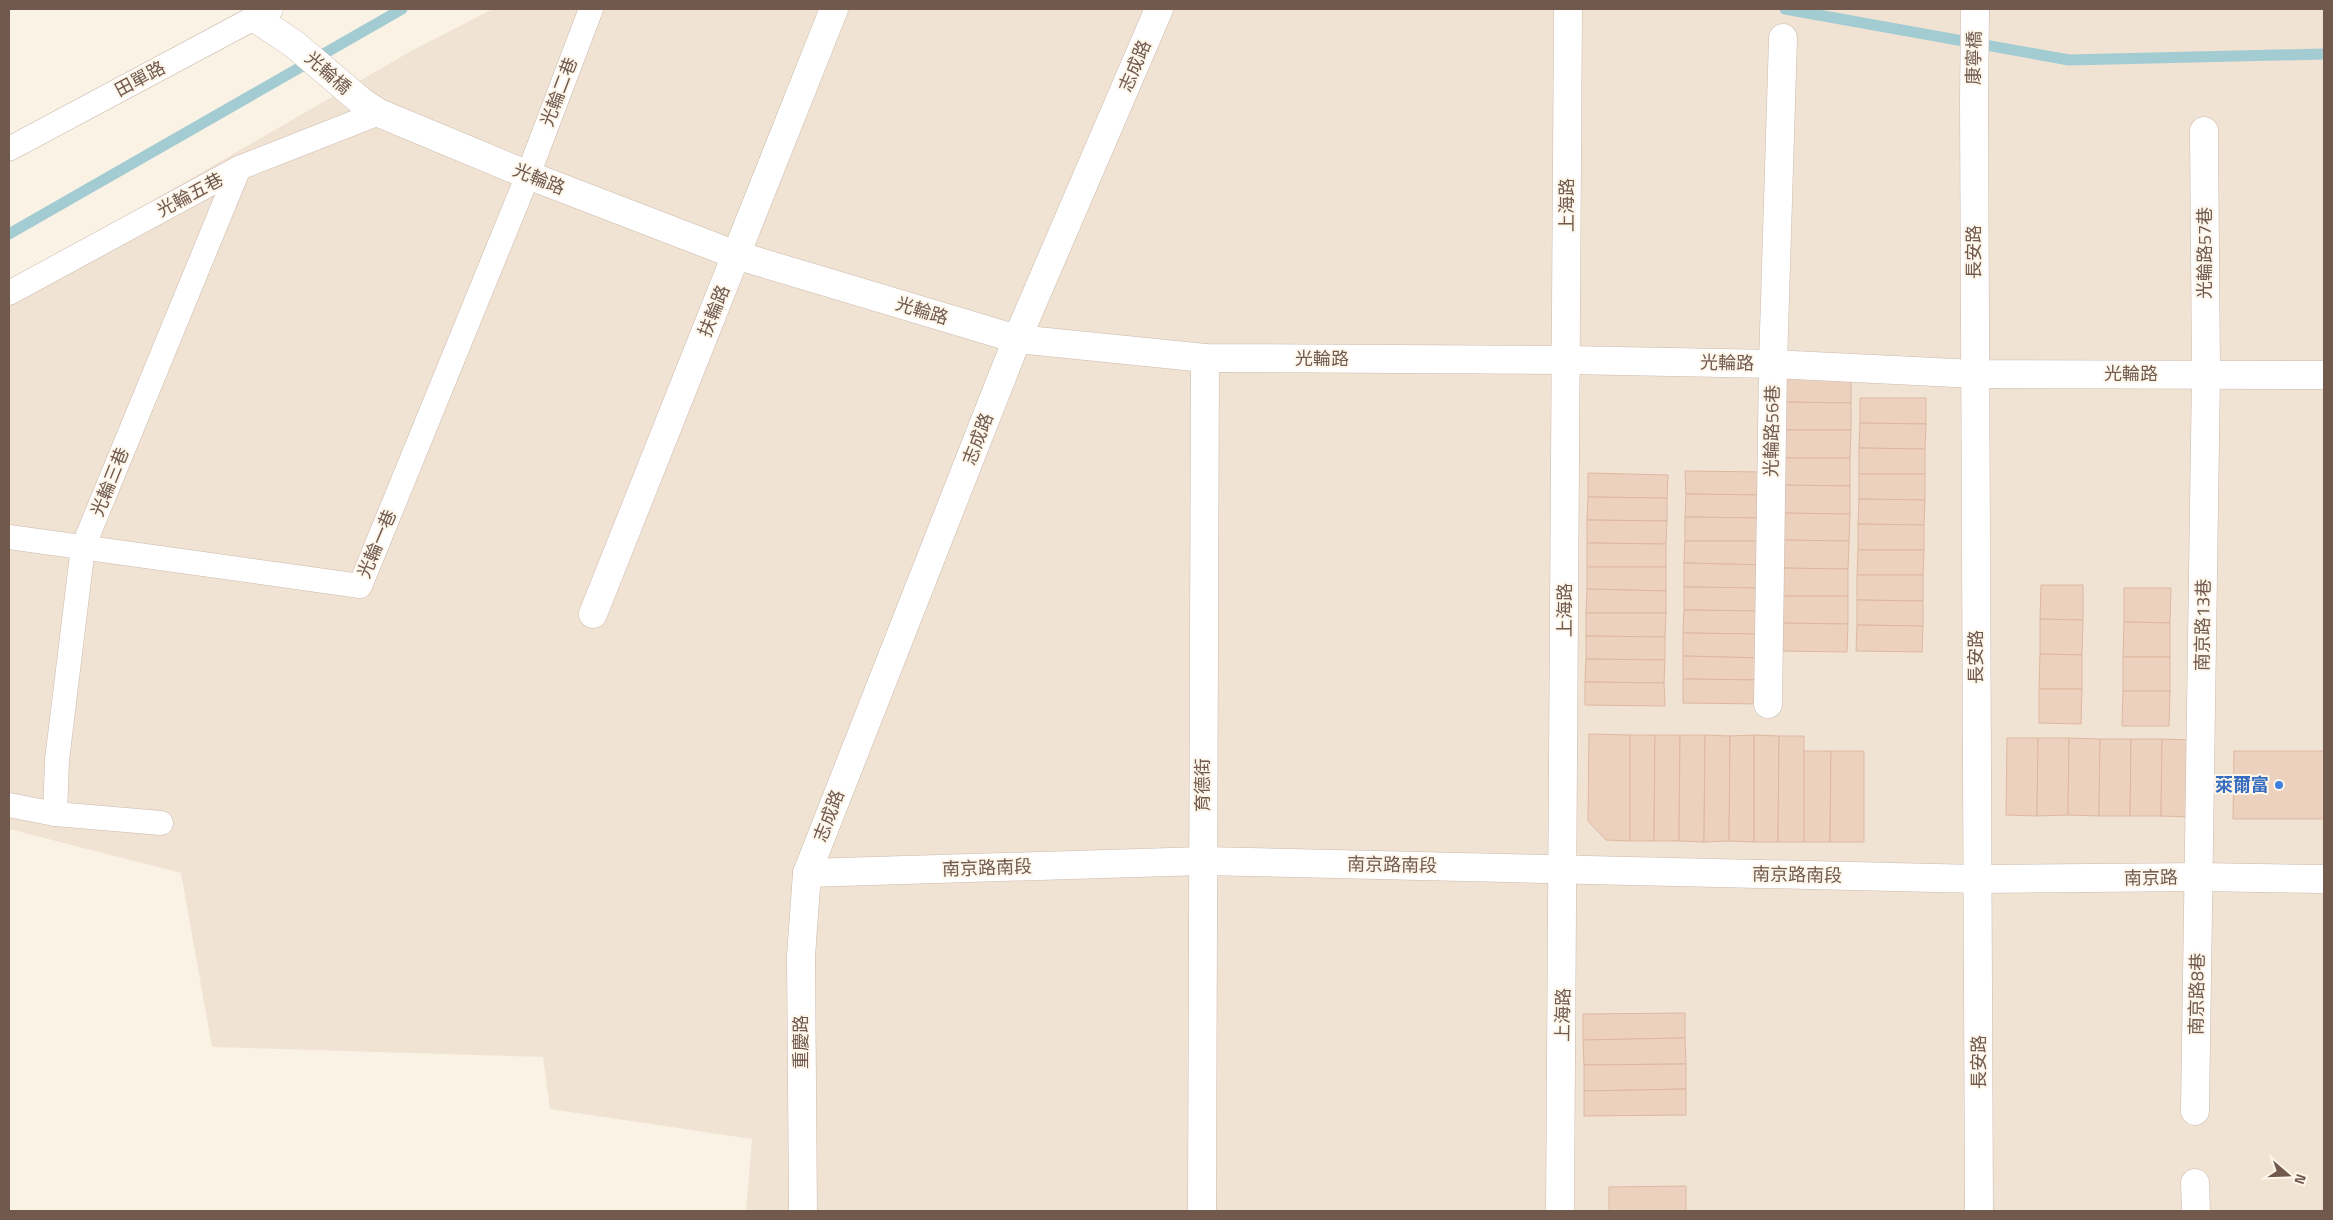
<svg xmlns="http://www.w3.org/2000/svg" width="2333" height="1220" viewBox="0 0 2333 1220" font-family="'Titillium Web','Noto Sans TC',sans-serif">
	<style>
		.residential { fill: #f1e3d4 }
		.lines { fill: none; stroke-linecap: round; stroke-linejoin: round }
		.stream { stroke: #a3ccd2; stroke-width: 11 }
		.building { fill: #edd1bf; stroke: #deb7a1 }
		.service-casing { stroke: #cbb9ac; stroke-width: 25 }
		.minor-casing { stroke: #cbb9ac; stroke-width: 29 }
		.service { stroke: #fff; stroke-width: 24 }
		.minor { stroke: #fff; stroke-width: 28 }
		.shop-dot { fill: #3f7fe0; stroke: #fdf6eb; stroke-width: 2 }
		.labels { text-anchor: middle; stroke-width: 4; stroke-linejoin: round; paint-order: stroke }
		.street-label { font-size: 18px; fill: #71594d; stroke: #fdf6eb }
		.shop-label { font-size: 18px; font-weight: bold; fill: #366cbe; stroke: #fdf6eb; text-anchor: end }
	</style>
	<rect width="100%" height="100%" fill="#faf2e5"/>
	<path class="residential" d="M493,9h1831v1202h-1578l6,-72 -202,-30 -7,-52 -331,-10 -31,-174 -172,-44v-545l402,-233z"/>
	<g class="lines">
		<g class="stream">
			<path d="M1785,9l284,51 255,-6"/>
			<path d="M9,234l393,-225"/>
		</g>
	</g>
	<g class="building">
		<path d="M1781,375h70v28l-69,-1z"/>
		<path d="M1860,398h66v26l-66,-1z"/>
		<path d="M1782,402l69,1v27h-70z"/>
		<path d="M1860,423l66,1 -1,25 -66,-1z"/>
		<path d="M1781,430h70l-1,28h-69z"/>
		<path d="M1859,448l66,1v25h-66z"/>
		<path d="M1781,458h69v28l-70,-1z"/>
		<path d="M1685,471l80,1 -1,23 -78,-1z"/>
		<path d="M1588,473l80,2 -1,23 -79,-1z"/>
		<path d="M1859,474h66v26l-66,-1z"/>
		<path d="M1780,485l70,1v28l-70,-1z"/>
		<path d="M1686,494l78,1v23l-79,-1z"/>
		<path d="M1588,497l79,1v23l-80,-1z"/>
		<path d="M1859,499l66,1 -1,25 -66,-1z"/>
		<path d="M1780,513l70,1 -1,27 -69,-1z"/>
		<path d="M1685,517l79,1v23h-79z"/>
		<path d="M1587,520l80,1 -1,23 -79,-1z"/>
		<path d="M1858,524l66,1v25h-66z"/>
		<path d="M1780,540l69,1 -1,28 -69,-1z"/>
		<path d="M1685,541h79v24l-80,-2z"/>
		<path d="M1587,543l79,1v23h-79z"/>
		<path d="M1858,550h66l-1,25h-66z"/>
		<path d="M1684,563l80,2 -1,23 -79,-1z"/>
		<path d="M1587,567h79v24l-79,-2z"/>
		<path d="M1779,568l69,1v27h-70z"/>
		<path d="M1857,575h66v26l-66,-1z"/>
		<path d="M2041,585h42v35l-43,-1z"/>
		<path d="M1684,587l79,1v23l-79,-1z"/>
		<path d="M2124,588h47l-1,35 -46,-1z"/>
		<path d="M1587,589l79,2v22h-80z"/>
		<path d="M1778,596h70v28l-69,-1z"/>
		<path d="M1857,600l66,1v25l-66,-1z"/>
		<path d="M1684,610l79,1v23l-80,-1z"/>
		<path d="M1586,613h80l-1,24 -79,-1z"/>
		<path d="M2040,619l43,1 -1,35 -42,-1z"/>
		<path d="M2124,622l46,1v34h-47z"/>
		<path d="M1779,623l69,1 -1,28 -69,-1z"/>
		<path d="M1857,625l66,1 -1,26 -66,-1z"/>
		<path d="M1683,633l80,1v24l-80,-2z"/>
		<path d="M1586,636l79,1v23l-79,-1z"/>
		<path d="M2040,654l42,1v34h-43z"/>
		<path d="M1683,656l80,2 -1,22 -79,-1z"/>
		<rect x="2123" y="657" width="47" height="34"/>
		<path d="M1586,659l79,1 -1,23 -79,-1z"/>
		<path d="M1683,679l79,1v24l-79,-1z"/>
		<path d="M1585,682l79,1 1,23 -80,-1z"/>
		<path d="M2039,689h43l-1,35 -42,-1z"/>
		<path d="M2123,691h47l-1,35h-47z"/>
		<path d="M1589,734l41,1v106l-24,-1 -18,-19z"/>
		<path d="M1630,735h25l-1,106h-24z"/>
		<path d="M1655,735h25l-1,106h-25z"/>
		<path d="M1680,735h25l-1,107 -25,-1z"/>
		<path d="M1705,735l25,1 -1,105 -25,1z"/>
		<path d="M1754,735v107l-25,-1 1,-105z"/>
		<path d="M1754,735l25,1 -1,106h-24z"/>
		<path d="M1779,736h25v106h-26z"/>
		<path d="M2007,738h31l-1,78 -31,-1z"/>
		<path d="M2038,738h31l-1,77 -31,1z"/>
		<path d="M2069,738l31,1 -1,77 -31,-1z"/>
		<path d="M2100,739h31l-1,77h-31z"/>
		<path d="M2131,739h31l-1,77h-31z"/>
		<path d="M2162,739l31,1 -1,77 -31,-1z"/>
		<path d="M1804,751h27l-1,91h-26z"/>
		<path d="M1831,751h33v91h-34z"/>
		<path d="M2234,751h90v68h-91z"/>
		<path d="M1685,1013v25l-102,2v-26z"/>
		<path d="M1685,1038l1,26 -102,1 -1,-25z"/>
		<path d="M1686,1064v25l-102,2v-26z"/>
		<path d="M1686,1089v26l-102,1v-25z"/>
		<path d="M1686,1186v25h-77v-24z"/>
	</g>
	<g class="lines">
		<g class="service-casing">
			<g id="service">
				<path d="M9,149l262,-140"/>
				<path d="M9,293l230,-125 140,-55"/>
				<path d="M9,537l351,49 168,-411 63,-166"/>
				<path d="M9,805l46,9 106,9"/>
				<path d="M55,814l2,-54 26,-213 156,-379"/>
			</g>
		</g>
		<g class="minor-casing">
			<g id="minor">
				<path d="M1975,9l-1,93 5,1109"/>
				<path d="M255,18l39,26 68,58 17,11 149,62 208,80 281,84 188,19 362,2 206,4 202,10 349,1"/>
				<path d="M593,614l241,-605"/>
				<path d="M1768,704l5,-340 10,-326"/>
				<path d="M807,873l396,-12 775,18 222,-2 124,2"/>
				<path d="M2195,1111l11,-737 -2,-243"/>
				<path d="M2195,1183l1,28"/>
				<path d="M803,1211l-2,-255 6,-83 210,-534 142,-330"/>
				<path d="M1202,1211l3,-853"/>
				<path d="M1560,1211l8,-1202"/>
			</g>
		</g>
		<use href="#service" class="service"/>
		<use href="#minor" class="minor"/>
	</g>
	<circle class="shop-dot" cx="2279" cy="785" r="5"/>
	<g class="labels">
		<g class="street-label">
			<text transform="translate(1974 58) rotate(-89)" y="6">康寧橋</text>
			<text transform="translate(1135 66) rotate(-67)" y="6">志成路</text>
			<text transform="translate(328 73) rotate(41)" y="6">光輪橋</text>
			<text transform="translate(140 79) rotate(-28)" y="6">田單路</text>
			<text transform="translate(559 92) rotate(-69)" y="6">光輪二巷</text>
			<text transform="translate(539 179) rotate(22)" y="6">光輪路</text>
			<text transform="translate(190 195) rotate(-28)" y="6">光輪五巷</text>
			<text transform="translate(1567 205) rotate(-90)" y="6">上海路</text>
			<text transform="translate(1974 252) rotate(-90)" y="6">長安路</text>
			<text transform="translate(2205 253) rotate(-90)" y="6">光輪路57巷</text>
			<text transform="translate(714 311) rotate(-68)" y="6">扶輪路</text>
			<text transform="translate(922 311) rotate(17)" y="6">光輪路</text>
			<text x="1322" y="365">光輪路</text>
			<text transform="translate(1727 363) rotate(1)" y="6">光輪路</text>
			<text x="2131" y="380">光輪路</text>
			<text transform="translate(1772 431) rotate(-89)" y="6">光輪路56巷</text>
			<text transform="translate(978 439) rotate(-69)" y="6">志成路</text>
			<text transform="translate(110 482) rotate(-68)" y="6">光輪三巷</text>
			<text transform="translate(377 544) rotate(-67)" y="6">光輪一巷</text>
			<text transform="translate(1565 610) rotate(-90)" y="6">上海路</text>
			<text transform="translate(2203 625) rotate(-89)" y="6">南京路13巷</text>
			<text transform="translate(1976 657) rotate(-90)" y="6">長安路</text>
			<text transform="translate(1203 785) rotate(-90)" y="6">育德街</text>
			<text transform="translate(829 816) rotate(-69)" y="6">志成路</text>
			<text transform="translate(1392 865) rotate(1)" y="6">南京路南段</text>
			<text transform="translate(987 868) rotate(-2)" y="6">南京路南段</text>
			<text transform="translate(1797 875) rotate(1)" y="6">南京路南段</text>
			<text transform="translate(2151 878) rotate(-1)" y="6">南京路</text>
			<text transform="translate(2197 994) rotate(-89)" y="6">南京路8巷</text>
			<text transform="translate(1563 1015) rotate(-89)" y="6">上海路</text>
			<text transform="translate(801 1042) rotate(-90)" y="6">重慶路</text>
			<text transform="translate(1979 1062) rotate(-90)" y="6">長安路</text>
		</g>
		<g class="shop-label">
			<text x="2269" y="791">萊爾富</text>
		</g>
	</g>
	<rect width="2333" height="1220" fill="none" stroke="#71594d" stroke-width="20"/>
	<g transform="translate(2288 1175) rotate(109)" stroke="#fdf6eb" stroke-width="4" paint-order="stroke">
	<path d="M0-4L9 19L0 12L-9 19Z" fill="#71594d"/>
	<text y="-8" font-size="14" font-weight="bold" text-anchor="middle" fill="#71594d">N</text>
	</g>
</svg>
